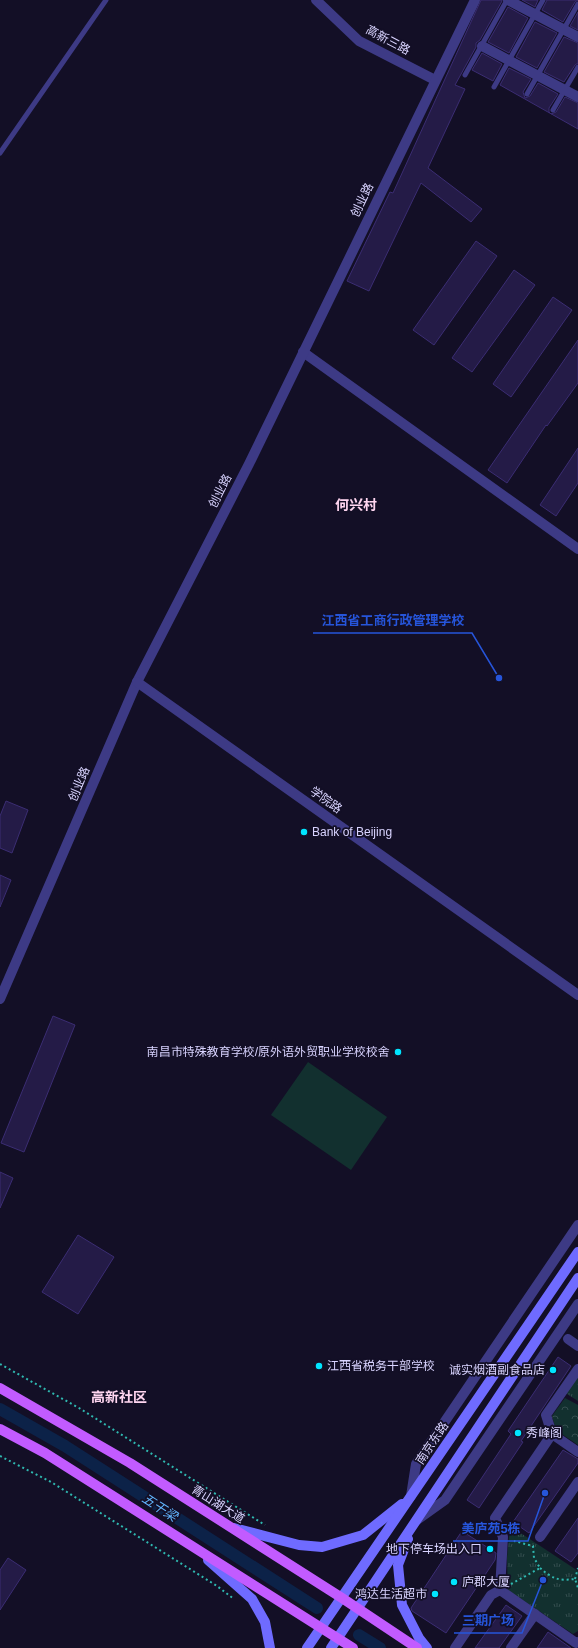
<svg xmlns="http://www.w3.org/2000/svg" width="578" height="1648" viewBox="0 0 578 1648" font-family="Helvetica,'Noto Sans SC',sans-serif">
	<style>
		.forest { fill: url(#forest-crowns) }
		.park { fill: url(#park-tufts) }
		.garden { fill: #12302f }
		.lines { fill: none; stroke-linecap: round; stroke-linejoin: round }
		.canal { stroke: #0c2248; stroke-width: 12 }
		.building { fill: #241b47; stroke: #3b2d73 }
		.path { stroke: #2fb8b0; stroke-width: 2; stroke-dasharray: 2 3; stroke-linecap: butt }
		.service { stroke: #3d3a85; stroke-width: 5 }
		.minor { stroke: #3d3a85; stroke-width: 10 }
		.tertiary { stroke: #3d3a85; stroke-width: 10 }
		.secondary { stroke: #6f6bff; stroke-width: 10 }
		.primary { stroke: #c25bff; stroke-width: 10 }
		.poi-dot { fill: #00e5ff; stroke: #130f26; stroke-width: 1.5 }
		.labels { text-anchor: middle; stroke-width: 3.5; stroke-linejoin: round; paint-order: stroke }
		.street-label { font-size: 12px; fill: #d9d4ff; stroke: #130f26 }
		.poi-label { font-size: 12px; fill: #d9d4ff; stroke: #130f26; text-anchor: start }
		.water-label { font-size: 13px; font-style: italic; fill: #62b6ff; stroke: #130f26 }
		.quarter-label { font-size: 14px; font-weight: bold; fill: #ffd6f0; stroke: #130f26 }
		.leader { fill: none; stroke: #2655da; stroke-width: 1.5 }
		.callout-dot { fill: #2655da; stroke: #130f26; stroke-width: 1.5 }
		.callout-label { font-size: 13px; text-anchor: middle; font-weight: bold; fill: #2655da; stroke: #130f26; stroke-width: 3.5; stroke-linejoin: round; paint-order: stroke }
	</style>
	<defs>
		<pattern id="forest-crowns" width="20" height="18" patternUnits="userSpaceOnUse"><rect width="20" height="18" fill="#12302f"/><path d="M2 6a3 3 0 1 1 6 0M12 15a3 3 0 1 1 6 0" fill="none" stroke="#344d4e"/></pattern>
		<pattern id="park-tufts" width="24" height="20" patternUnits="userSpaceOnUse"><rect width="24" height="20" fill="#12302f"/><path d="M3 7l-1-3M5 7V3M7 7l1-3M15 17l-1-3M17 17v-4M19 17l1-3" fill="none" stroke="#344d4e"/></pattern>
	</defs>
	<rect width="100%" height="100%" fill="#130f26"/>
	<path class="forest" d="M565,1398l13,7v40l-22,-15 -4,-14z"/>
	<g class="park">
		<path d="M578,1372v29l-14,-9z"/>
		<path d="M510,1526l68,45v60l-5,3 -65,-44 -1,-32z"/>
	</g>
	<path class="garden" d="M308,1062l79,55 -36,53 -80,-55z"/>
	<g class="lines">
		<g class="canal">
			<path d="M0,1409l65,37 252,162"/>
			<path d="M359,1635l21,13"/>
		</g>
	</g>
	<g class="building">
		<path d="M481,0h21v1l-22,39 -4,3v4l-21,38 10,4 -37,79 54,41 -11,13 -50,-39 -52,108 -22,-10 43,-89 3,1z"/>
		<path d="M522,0h16l-3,7z"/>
		<path d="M547,0h31l-3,2 -12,20 -21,-12z"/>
		<path d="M508,7l20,11 -19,35 -21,-11z"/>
		<path d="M578,12v18l-8,-4z"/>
		<path d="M535,22l22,11 -20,35 -21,-11z"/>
		<path d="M564,37l14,6v20l-3,2 -11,17 -20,-10z"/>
		<path d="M482,53l20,11 -9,17 -21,-11z"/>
		<path d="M509,68l22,11 -8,13 2,6 5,-2 8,-13 20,11 -9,14v4l2,2 5,-2 9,-15 13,6v26l-78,-44z"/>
		<path d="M476,241l21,15 -63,89 -21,-15z"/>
		<path d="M514,270l21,15 -63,87 -20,-14z"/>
		<path d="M553,297l19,13 -61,87 -18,-13z"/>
		<path d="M578,340v43l-31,43 -1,-1 -39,58 -19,-13z"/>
		<path d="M578,448v35l-22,33 -16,-11z"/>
		<path d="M6,801l22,9 -16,43 -12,-5v-32z"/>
		<path d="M0,875l11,5 -11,27z"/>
		<path d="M53,1016l22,9 -51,127 -23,-9z"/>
		<path d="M0,1172l13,6 -13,30z"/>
		<path d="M78,1235l36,22 -36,57 -36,-22z"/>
		<path d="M558,1357l13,9 -50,75 2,1 -44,66 -12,-8 44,-66 -3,-3z"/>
		<path d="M563,1450l15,9v4l-49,70 -16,-11z"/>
		<path d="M578,1518v35l-7,9 -16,-11z"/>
		<path d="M462,1531l34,22 -1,7 -49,73 -34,-22 -1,-3z"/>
		<path d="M8,1558l18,12 -26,40v-40z"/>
		<path d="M506,1605l16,11 -23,32h-24z"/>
		<path d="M548,1632l23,16h-34z"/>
	</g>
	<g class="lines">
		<g class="path">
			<path d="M0,1364l79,44 186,117"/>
			<path d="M0,1456l51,26 166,104 17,13"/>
			<path d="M540,1568c13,11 18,13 35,11l3,9"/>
			<path d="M575,1579l3,-11"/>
			<path d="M511,1584l29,-16 -6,-10 -1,-12 -19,-5"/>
		</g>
		<g class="service">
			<path d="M465,75l42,-75"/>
			<path d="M494,87l49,-87"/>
			<path d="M527,94l51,-90"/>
			<path d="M553,110l25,-43"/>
			<path d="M0,153l106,-153"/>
		</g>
		<g class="minor">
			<path d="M316,0l43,41 76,39"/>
			<path d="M508,0l70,37"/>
			<path d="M482,46l96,51"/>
			<path d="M303,352l275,197"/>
			<path d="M0,999l137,-317 112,-218 226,-464"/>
			<path d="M568,1339l10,7"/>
			<path d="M578,1369l-32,46 6,19 26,18"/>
			<path d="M552,1434l-57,84 8,19 -3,53 76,53 2,-1"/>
			<path d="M540,1537l38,-55"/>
			<path d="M455,1648l36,-53 9,-5"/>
			<path d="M511,1648l24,-34"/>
		</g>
		<g class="tertiary">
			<path d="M137,682l441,313"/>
			<path d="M411,1496l5,-32 162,-239"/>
			<path d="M417,1520l28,-20 133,-196"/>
		</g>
		<g class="secondary">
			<path d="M234,1528l65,17 23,2 41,-12 39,-31"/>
			<path d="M408,1539l-10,26 4,40 17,33 8,10"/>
			<path d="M208,1560l44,39 13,23 5,26"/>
			<path d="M307,1648l271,-396"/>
			<path d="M331,1648l247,-370"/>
		</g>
		<g class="primary">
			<path d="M0,1388l130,75 212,135 75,50"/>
			<path d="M0,1429l45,24 308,195"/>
		</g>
	</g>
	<g class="poi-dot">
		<circle cx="304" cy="832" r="4"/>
		<circle cx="398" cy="1052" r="4"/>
		<circle cx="319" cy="1366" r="4"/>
		<circle cx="553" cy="1370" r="4"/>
		<circle cx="518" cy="1433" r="4"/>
		<circle cx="490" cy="1549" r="4"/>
		<circle cx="454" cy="1582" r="4"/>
		<circle cx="435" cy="1594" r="4"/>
	</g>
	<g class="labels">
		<g class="street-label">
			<text transform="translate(388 40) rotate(28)" y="4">高新三路</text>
			<text transform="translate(362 200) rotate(-64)" y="4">创业路</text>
			<text transform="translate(220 491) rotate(-63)" y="4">创业路</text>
			<text transform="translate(79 784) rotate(-67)" y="4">创业路</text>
			<text transform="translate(326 800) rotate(35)" y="4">学院路</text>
			<text transform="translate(432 1443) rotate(-56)" y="4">南京东路</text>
			<text transform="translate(218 1504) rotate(32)" y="4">青山湖大道</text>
		</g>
		<g class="poi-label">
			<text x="312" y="836">Bank of Beijing</text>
			<text x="390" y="1056" text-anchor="end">南昌市特殊教育学校/原外语外贸职业学校校舍</text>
			<text x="327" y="1370">江西省税务干部学校</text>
			<text x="545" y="1374" text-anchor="end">诚实烟酒副食品店</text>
			<text x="526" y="1437">秀峰阁</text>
			<text x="482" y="1553" text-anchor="end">地下停车场出入口</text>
			<text x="462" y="1586">庐郡大厦</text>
			<text x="427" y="1598" text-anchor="end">鸿达生活超市</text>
		</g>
		<g class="water-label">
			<text transform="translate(160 1507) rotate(33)" y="5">五干梁</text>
		</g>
		<g class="quarter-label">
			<text x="356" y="510">何兴村</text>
			<text x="119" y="1402">高新社区</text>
		</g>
	</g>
	<path class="leader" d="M499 678L472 633H313M545 1493L528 1541H453M543 1580L522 1633H454"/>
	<g class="callout-dot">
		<circle cx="499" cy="678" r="4"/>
		<circle cx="545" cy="1493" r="4"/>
		<circle cx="543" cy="1580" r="4"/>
	</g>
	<g class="callout-label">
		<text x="393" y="625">江西省工商行政管理学校</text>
		<text x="491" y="1533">美庐苑5栋</text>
		<text x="488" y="1625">三期广场</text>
	</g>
</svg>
